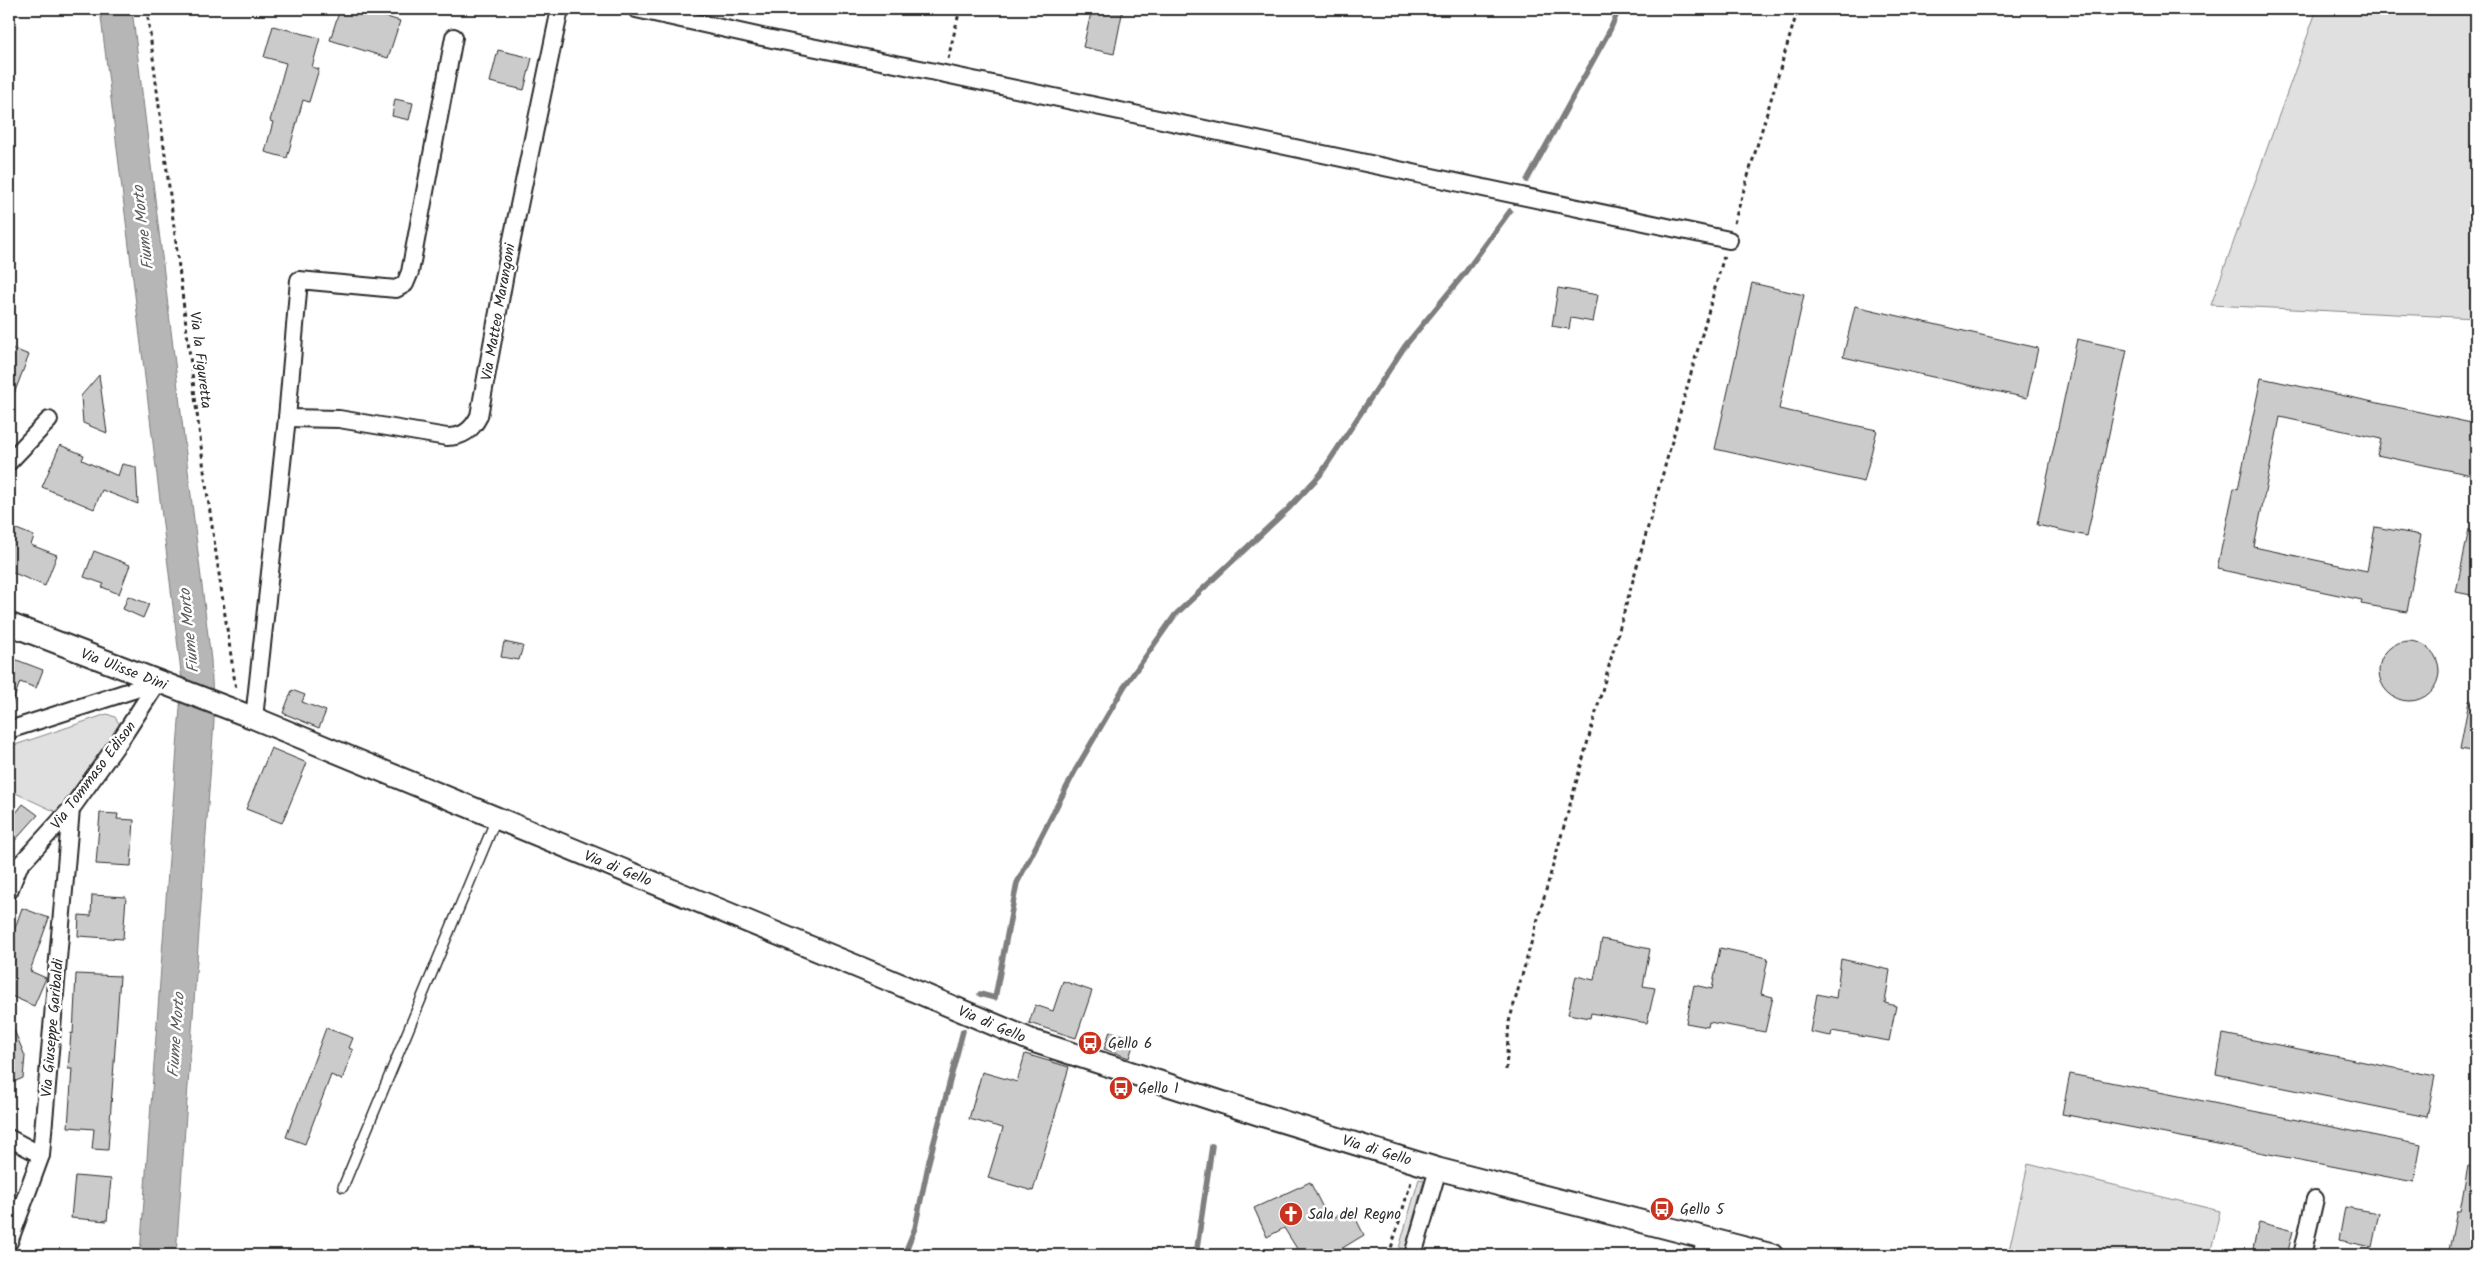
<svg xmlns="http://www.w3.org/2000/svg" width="2485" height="1264" viewBox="0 0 2485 1264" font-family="Kalam,sans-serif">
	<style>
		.green { fill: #e0e0e0; stroke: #868686 }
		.water { fill: #b6b6b6; stroke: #7e7e7e }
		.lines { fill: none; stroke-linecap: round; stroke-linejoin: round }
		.stream { stroke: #7e7e7e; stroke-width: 5.5 }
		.building { fill: #cbcbcb; stroke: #2b2b2b }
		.service-casing { stroke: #2b2b2b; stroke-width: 12 }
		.minor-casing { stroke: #2b2b2b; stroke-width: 20 }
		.tertiary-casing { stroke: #2b2b2b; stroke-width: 25 }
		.path { stroke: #2b2b2b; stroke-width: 3; stroke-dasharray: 4 4; stroke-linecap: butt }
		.service { stroke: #fff; stroke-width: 9 }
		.minor { stroke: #fff; stroke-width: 16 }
		.tertiary { stroke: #fff; stroke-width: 21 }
		.labels { text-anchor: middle; stroke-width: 5; stroke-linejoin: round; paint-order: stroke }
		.street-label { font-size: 15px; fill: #2b2b2b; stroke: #fff }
		.poi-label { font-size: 15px; fill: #2b2b2b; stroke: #fff; text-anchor: start }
		.water-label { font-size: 16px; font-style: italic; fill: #5c5c5c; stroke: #fff }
	</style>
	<rect width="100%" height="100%" fill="#fff"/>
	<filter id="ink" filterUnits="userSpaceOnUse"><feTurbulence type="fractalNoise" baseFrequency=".02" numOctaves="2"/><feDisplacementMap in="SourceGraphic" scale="10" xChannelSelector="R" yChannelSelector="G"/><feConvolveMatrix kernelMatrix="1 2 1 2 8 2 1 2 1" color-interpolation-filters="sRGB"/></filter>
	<g filter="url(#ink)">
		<g class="green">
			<path d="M2317,9h159v309l-265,-13z"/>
			<path d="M107,714l8,3 5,8 -8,15 -56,72 -47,-22v-43z"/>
			<path d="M2028,1164l192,47 -10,44h-202z"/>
			<path d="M1419,1179l5,1 -19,69 -6,-1z"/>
		</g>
		<path class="water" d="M100,9h32l79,651 3,61 -38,534h-36l42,-575z"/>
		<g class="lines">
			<g class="stream">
				<path d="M1527,180l83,-150 9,-21"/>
				<path d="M980,994l15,4 22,-115 58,-112 49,-84 51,-72 113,-106 32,-34 85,-129 59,-72 46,-63"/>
				<path d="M904,1255l11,-27 14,-67 34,-130"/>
				<path d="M1196,1255l16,-109"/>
			</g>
		</g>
		<g class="building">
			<path d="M340,9h45l-2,7 17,5 -12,37 -58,-18z"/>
			<path d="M1092,9h31l-9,45 -31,-7z"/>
			<path d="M273,26l47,12 -8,29 7,2 -10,33 -6,-2 -16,58 -22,-6 8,-30 -3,-1 16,-58 -22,-6z"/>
			<path d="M498,50l34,8 -8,32 -34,-8z"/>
			<path d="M395,99l18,4 -4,17 -17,-4z"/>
			<path d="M1752,283l52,12 -25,114 98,21 -13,52 -149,-33z"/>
			<path d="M1558,288l40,7 -5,27 -22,-4 -2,11 -17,-3z"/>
			<path d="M1855,306l183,42 -11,50 -184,-41z"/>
			<path d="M2077,339l50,11 -40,186 -50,-11z"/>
			<path d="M9,347l20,8 -19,49h-1z"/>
			<path d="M99,375l8,58 -24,-10 -2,-27z"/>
			<path d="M2261,378l215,46v52l-99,-21 4,-16 -101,-22 -26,130 113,24 8,-44 46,8 -14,77 -46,-8 1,-4 -145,-31 17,-81 4,1z"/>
			<path d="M60,445l24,10 -2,5 36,16 4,-12 14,3 2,37 -36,-14 -8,19 -52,-22z"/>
			<path d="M9,526l25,10 -3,9 26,10 -12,31 -36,-15z"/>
			<path d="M2469,529h7v67l-20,-4z"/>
			<path d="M94,551l36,14 -11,29 -17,-7 2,-3 -20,-7z"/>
			<path d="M128,596l21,8 -6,14 -20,-9z"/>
			<circle cx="2409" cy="671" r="30"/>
			<path d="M504,642l19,4 -4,14 -18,-3z"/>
			<path d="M9,657l34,13 -7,18 -16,-6 -10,27z"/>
			<path d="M292,690l13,5 -3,7 24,9 -7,17 -36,-15z"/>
			<path d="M2469,701h7v51l-16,-3z"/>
			<path d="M271,748l36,15 -25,60 -36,-14z"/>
			<path d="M23,804l15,11 -29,32v-37l7,3z"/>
			<path d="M100,813l18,1 -1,5 17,1 -3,46 -35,-2z"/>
			<path d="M92,895l34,2 -3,42 -45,-3 1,-21 12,1z"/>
			<path d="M22,908l27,10 -19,53 16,7 -12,28 -25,-11v-50z"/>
			<path d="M1602,939l48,10 -7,37 12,2 -8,35 -56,-10 -1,5 -22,-4 8,-38 18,4z"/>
			<path d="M1720,948l48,10 -7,36 12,3 -8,35 -56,-10 -1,5 -22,-4 8,-38 18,4z"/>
			<path d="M1841,959l49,11 -5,33 11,3 -7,35 -57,-10 -1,5 -21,-4 7,-38 19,4z"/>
			<path d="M76,974l44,2 -12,174 -16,-1 2,-20 -26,-2 4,-58h-4l3,-36 2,1z"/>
			<path d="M1063,981l29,10 -16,47 -47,-15 6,-18 18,6z"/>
			<path d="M9,1018l16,38 -2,22 -14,6z"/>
			<path d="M326,1028l27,10 -4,10 4,2 -11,30 -11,-5 -26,69 -19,-7z"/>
			<path d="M1110,1031l25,8 -6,19 -25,-9z"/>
			<path d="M2223,1034l212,42 -8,41 -211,-43z"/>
			<path d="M1025,1054l44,13 -36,124 -45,-13 15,-50 -34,-9 13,-47 35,10z"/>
			<path d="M2070,1074l351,71 -7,37 -352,-68z"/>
			<path d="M2468,1166l8,1v88h-28l9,-44h3z"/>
			<path d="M75,1176l36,3 -4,42 -36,-3z"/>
			<path d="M1310,1182l19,38 22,-11 13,26 -33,20h-30l-17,-27 -17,9 -13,-29z"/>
			<path d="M2345,1207l34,6 -7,34 -33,-7z"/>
			<path d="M2259,1222l34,9 -6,24 -35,-2z"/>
		</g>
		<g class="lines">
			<g class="service-casing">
				<path id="service" d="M343,1187l153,-368"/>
			</g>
			<g class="minor-casing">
				<g id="minor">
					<path d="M636,9l126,28 183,37 784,166"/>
					<path d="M287,418l52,1 108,18c16,0 25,-7 32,-21l27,-148 54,-259"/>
					<path d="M9,462l40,-42"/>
					<path d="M254,718l33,-300 12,-138 97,9 9,-5 5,-12 44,-235"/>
					<path d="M9,730l149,-48"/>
					<path d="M9,891l10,-25 52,-57 50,-70 37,-57"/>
					<path d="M9,1138l32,17"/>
					<path d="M9,1242l32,-87 30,-346"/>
					<path d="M1413,1255l25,-86"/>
					<path d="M1702,1255l3,-18"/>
					<path d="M2302,1255l13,-56"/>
				</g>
			</g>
			<g class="tertiary-casing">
				<path id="tertiary" d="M9,624l245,94 609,251 170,72 225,73 180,55 334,86"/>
			</g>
			<g class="path">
				<path d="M147,9l58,469 31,212"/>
				<path d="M948,59l12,-50"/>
				<path d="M1734,223l64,-214"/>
				<path d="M1506,1070l3,-48 215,-766"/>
				<path d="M1389,1255l22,-73"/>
			</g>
			<use href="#service" class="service"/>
			<use href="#minor" class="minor"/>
			<use href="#tertiary" class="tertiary"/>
		</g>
	</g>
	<defs>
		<g id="bus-disc" transform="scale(1.25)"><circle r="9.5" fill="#c8321e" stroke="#fff"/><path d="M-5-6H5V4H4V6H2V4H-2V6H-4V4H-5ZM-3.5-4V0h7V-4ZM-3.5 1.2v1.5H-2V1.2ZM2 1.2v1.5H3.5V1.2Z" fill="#fff"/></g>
		<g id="church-disc" transform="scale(1.25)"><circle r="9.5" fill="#c8321e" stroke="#fff"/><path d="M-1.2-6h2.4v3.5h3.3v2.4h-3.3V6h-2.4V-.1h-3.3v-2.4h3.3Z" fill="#fff"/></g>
	</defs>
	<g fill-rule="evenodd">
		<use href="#bus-disc" x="1090" y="1043"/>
		<use href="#bus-disc" x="1121" y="1088"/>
		<use href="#bus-disc" x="1662" y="1209"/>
		<use href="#church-disc" x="1291" y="1214"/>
	</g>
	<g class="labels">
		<g class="street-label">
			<text transform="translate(498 312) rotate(-80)" y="5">Via Matteo Marangoni</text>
			<text transform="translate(201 360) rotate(83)" y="5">Via la Figuretta</text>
			<text transform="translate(124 669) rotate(21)" y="5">Via Ulisse Dini</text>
			<text transform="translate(93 775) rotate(-53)" y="5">Via Tommaso Edison</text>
			<text transform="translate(618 868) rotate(22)" y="5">Via di Gello</text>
			<text transform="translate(992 1024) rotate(23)" y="5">Via di Gello</text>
			<text transform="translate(52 1028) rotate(-85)" y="5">Via Giuseppe Garibaldi</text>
			<text transform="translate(1377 1150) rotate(17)" y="5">Via di Gello</text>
		</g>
		<g class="poi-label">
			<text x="1108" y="1048">Gello 6</text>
			<text x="1138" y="1093">Gello 1</text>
			<text x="1680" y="1214">Gello 5</text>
			<text x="1308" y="1219">Sala del Regno</text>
		</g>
		<g class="water-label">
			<text transform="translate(142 228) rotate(-97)" y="6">Fiume Morto</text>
			<text transform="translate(188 631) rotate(-96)" y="6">Fiume Morto</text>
			<text transform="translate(175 1035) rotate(-86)" y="6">Fiume Morto</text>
		</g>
	</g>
	<rect width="2485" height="1264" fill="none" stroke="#fff" stroke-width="30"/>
	<rect x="15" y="15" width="2455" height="1234" fill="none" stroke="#2b2b2b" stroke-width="2" filter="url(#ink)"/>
</svg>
